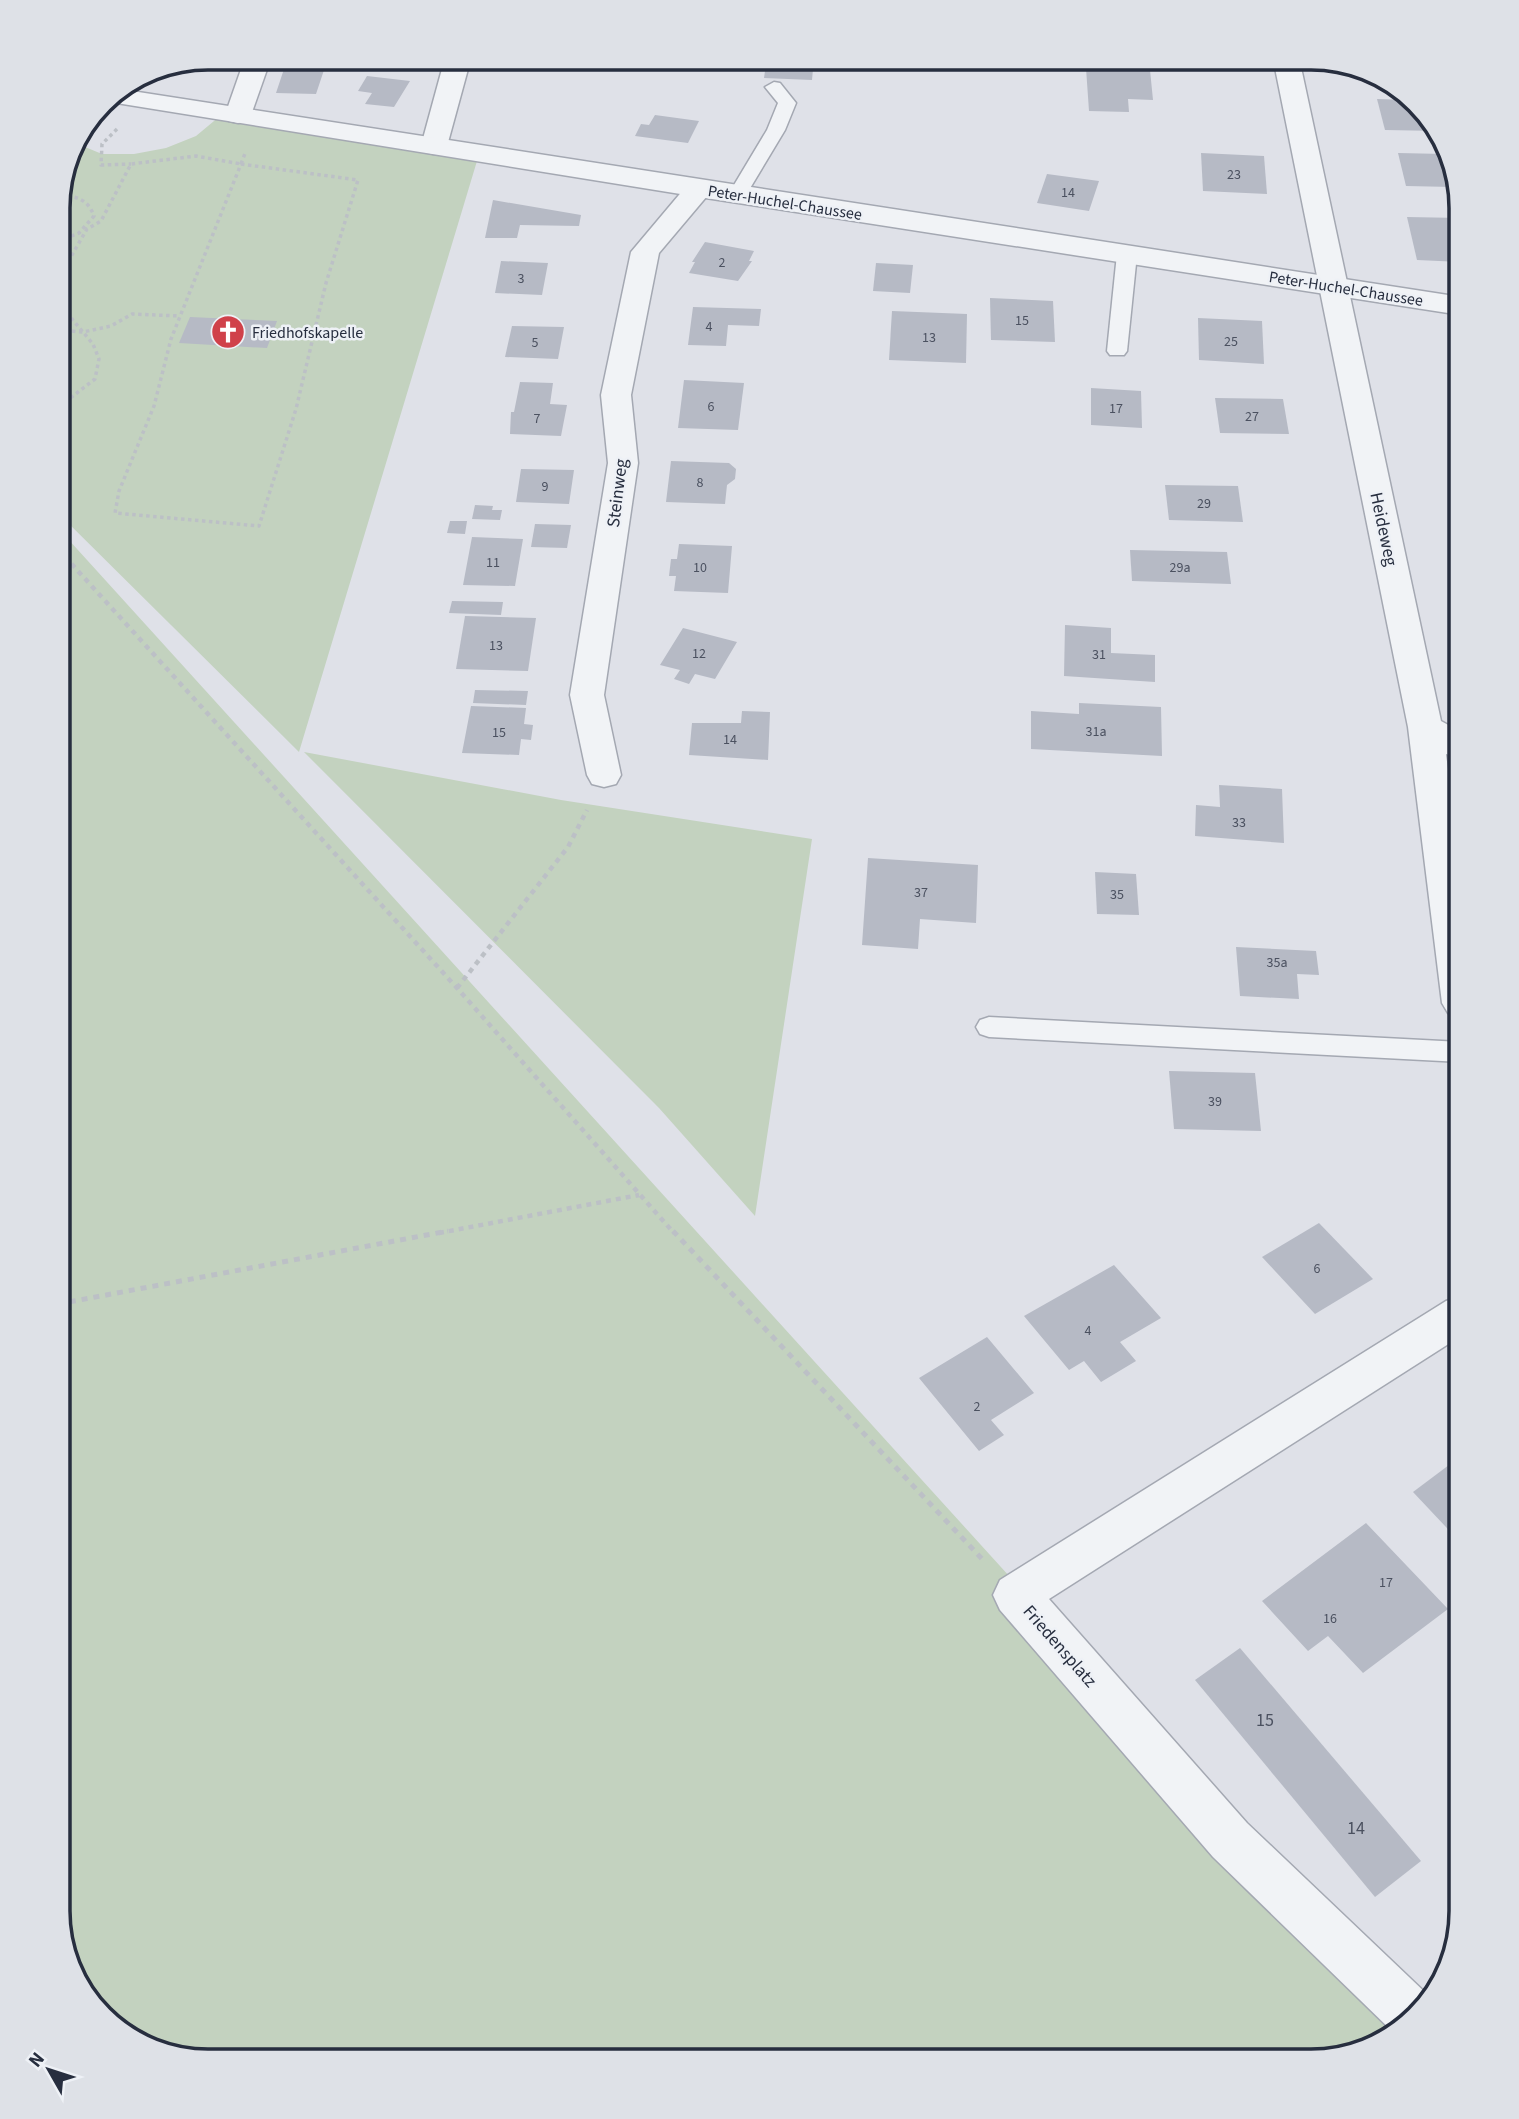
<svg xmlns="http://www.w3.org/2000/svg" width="1519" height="2119" viewBox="0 0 1519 2119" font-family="'Source Sans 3',sans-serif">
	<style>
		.green { fill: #c3d2bf }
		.building { fill: #b6bac5 }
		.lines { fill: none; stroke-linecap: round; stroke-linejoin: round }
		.service-casing { stroke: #a4a8b2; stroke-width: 3 }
		.minor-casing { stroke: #a4a8b2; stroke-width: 3 }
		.tertiary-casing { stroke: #a4a8b2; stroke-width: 3 }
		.path-far2 { stroke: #bcc0c6; stroke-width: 3.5; stroke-dasharray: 3.5 3.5; stroke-linecap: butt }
		.path-far1 { stroke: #bcc0c6; stroke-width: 4.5; stroke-dasharray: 5 5; stroke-linecap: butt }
		.path { stroke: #bcc0c6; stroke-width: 5; stroke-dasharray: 6 6; stroke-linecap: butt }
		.service { fill: #f1f3f6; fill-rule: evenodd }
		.minor { fill: #f1f3f6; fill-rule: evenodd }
		.tertiary { fill: #f1f3f6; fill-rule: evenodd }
		.labels { text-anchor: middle; stroke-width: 5; stroke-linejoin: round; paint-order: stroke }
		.number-label { font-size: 14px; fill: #4b5160 }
		.far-street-label { font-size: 16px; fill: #272e3f; stroke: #eef1f6 }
		.far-poi-label { font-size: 16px; fill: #272e3f; stroke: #eef1f6; text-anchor: start }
		.street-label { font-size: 18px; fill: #272e3f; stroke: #eef1f6 }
		.near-number-label { font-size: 18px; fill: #4b5160 }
		.rim { fill: none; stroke: #272e3f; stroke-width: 3.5 }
	</style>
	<rect width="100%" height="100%" fill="#dfe1e8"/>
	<g class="green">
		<path d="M220,116l257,45 -178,591 -241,-239v-315l15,-56 29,12h32l32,-6 30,-12z"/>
		<path d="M58,528l952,1049 229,270 169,172 -21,22 -76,20h-1113l-66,-20 -54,-54 -20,-76z"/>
		<path d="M304,752l257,48 251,39 -57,377 -96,-108z"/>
	</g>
	<g class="building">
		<path d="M514,58h41l-1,8 -41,-1z"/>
		<path d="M639,58h51l-1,9 -52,-1z"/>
		<path d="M742,58h72l-2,22 -48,-2 2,-14 -24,-1z"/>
		<path d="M286,63l40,1 -10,30 -40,-1z"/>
		<path d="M163,67l-13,15 -16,-3 17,-10z"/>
		<path d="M1086,68l64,2 3,30 -25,-1 1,13 -40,-1z"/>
		<path d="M367,76l43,5 -16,26 -29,-3 7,-11 -14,-2z"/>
		<path d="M1377,99l31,1 31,31 -54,-1z"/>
		<path d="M655,115l44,6 -11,22 -53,-7 6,-12 8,1z"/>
		<path d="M1201,153l63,3 3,38 -64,-3z"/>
		<path d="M1398,153l46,1 9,33 -47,-1z"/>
		<path d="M1047,174l52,7 -10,30 -52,-8z"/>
		<path d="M493,200l88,15 -2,11 -59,-1 -3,13h-32z"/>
		<path d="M1407,217l54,1v44l-44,-2z"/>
		<path d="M705,242l49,9 -5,10h3l-14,20 -49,-8 6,-11h-3z"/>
		<path d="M501,261l47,2 -6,32 -47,-2z"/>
		<path d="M876,263l37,2 -3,28 -37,-2z"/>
		<path d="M990,298l63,3 2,41 -64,-2z"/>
		<path d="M693,307l68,2 -2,17 -31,-1 -2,21 -38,-1z"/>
		<path d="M892,311l75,3 -1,49 -77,-3z"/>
		<path d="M190,317l87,4 -10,27 -88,-5z"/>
		<path d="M1198,318l64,3 2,43 -65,-4z"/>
		<path d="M512,326l52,1 -6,32 -53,-2z"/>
		<path d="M684,380l60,3 -6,47 -60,-2z"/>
		<path d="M520,382l33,1 -3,21 17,1 -6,31 -51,-2 1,-22h3z"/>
		<path d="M1091,388l50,3 1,37 -51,-3z"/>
		<path d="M1457,394h4v36l-12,-2z"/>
		<path d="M1215,398l68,1 6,35 -69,-1z"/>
		<path d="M671,461l58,2 7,6 -1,10 -8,6 -2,19 -59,-2z"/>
		<path d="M521,469l53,1 -5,34 -53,-2z"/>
		<path d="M1165,485l73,1 5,36 -74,-2z"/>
		<path d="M475,505l18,1 -1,4h10l-2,10 -28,-1z"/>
		<path d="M450,521h17l-2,13 -18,-1z"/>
		<path d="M535,524l36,1 -4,23 -36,-1z"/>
		<path d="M472,537l51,2 -8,47 -52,-1z"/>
		<path d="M679,544l53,2 -4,47 -54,-2 2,-15h-7l2,-17h6z"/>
		<path d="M1130,550l97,2 4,32 -99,-3z"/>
		<path d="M452,601l51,1 -2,13 -52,-2z"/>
		<path d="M465,616l71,2 -8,53 -72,-2z"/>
		<path d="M1065,625l46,3v25l44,2v27l-91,-6z"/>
		<path d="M683,628l54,14 -22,37 -20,-5 -6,10 -15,-5 6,-9 -20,-5z"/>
		<path d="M475,690l53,1 -2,14 -53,-2z"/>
		<path d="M1079,703l82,4 1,49 -131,-7v-38l48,3z"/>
		<path d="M471,706l55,2 -2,16 9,1 -2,15 -10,-1 -2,16 -57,-2z"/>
		<path d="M742,711l28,1 -2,48 -79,-5 3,-32h49z"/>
		<path d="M1219,785l63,4 2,54 -89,-7 1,-31 24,2z"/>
		<path d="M868,858l110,7 -2,58 -56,-4 -2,30 -56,-4z"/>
		<path d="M1095,872l41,2 3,41 -42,-1z"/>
		<path d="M1236,947l80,4 3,24 -22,-1 2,25 -59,-3z"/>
		<path d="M1169,1071l86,2 6,58 -87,-2z"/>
		<path d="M1319,1223l54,56 -58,35 -53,-57z"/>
		<path d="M1114,1265l47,53 -41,24 16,19 -35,21 -17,-21 -15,9 -45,-54z"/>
		<path d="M987,1337l47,56 -43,27 13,15 -25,16 -60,-73z"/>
		<path d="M1461,1456v87l-48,-51z"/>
		<path d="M1366,1523l82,86 -85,64 -35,-37 -20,15 -46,-50z"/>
		<path d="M1240,1648l181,213 -46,36 -180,-217z"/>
	</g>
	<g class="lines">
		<g class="service-casing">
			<g id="service">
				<path d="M774,82l6,1 16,20 -11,27 -39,65 -2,4h-14l-2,-4 39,-65 11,-27 -13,-16z"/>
				<path d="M1127,248l10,6 -10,97 -3,4h-14l-3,-4 10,-97z"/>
				<path d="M989,1017l472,25v20l-472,-25 -9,-3 -4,-7 4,-7z"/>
			</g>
		</g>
		<g class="minor-casing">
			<g id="minor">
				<path d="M245,58h26l-20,57 -4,6 -9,2 -9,-2 -4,-6z"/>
				<path d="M445,58h26l-24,88 -4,6 -9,2 -9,-2 -4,-6z"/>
				<path d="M1273,58h26l142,663 20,11v27l-15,-5 15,113v151l-13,-5 -6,-10 -34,-276z"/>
				<path d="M699,181l10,2 4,6 -54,64 -28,142 7,68 -34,232 17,80 -5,9 -12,3 -12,-3 -5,-9 -17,-80 38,-232 -7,-68 30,-143 58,-69z"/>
				<path d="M1461,1296v40l-412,263 198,224 183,174 -36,36 -181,-176 -213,-247 -7,-15 7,-15 446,-279z"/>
			</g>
		</g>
		<g class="tertiary-casing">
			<path id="tertiary" d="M119,89l1342,208v18l-762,-118 -595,-96z"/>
		</g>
		<g class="path-far2">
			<path d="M117,129l-15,15 -1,21 30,-1"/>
			<path d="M241,164l117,16 -32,103 -30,126 -37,117 -144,-13 4,-22 35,-85 17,-67z"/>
			<path d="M241,164l5,-13"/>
			<path d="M58,241l21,-8 15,-17c-6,-17 -18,-20 -35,-21"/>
			<path d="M58,330l25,2 28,-6 21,-12 48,2"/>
			<path d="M58,403l7,-1 30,-23 4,-20 -6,-15 -21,-25 -11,-22v-12l8,-25 18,-31 14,-8 30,-57 65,-8 45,8"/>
		</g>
		<g class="path-far1">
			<path d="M58,549l399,439 217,245"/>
			<path d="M457,988l111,-141 19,-37"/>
			<path d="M439,1233l200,-38"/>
		</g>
		<g class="path">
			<path d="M673,1231l311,330"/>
			<path d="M58,1304l390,-73"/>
		</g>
		<use href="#service" class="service"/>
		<use href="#minor" class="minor"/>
		<use href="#tertiary" class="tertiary"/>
	</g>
	<defs>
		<g id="church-disc" transform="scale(1.75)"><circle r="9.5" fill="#d0414a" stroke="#eef1f6"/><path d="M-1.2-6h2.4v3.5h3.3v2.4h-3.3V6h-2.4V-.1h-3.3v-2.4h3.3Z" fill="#fff"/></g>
	</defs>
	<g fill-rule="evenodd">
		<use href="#church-disc" x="228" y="332"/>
	</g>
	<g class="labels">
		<g class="number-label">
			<text x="1234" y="179">23</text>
			<text x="1068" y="197">14</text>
			<text x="722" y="267">2</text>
			<text x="521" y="283">3</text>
			<text x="1022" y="325">15</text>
			<text x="709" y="331">4</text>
			<text x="929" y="342">13</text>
			<text x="1231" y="346">25</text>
			<text x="535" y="347">5</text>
			<text x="711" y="411">6</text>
			<text x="1116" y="413">17</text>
			<text x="1252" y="421">27</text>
			<text x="537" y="423">7</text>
			<text x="700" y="487">8</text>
			<text x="545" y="491">9</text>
			<text x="1204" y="508">29</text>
			<text x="493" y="567">11</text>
			<text x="700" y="572">10</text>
			<text x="1180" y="572">29a</text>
			<text x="496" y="650">13</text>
			<text x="699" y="658">12</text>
			<text x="1099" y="659">31</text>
			<text x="1096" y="736">31a</text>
			<text x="499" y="737">15</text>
			<text x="730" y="744">14</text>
			<text x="1239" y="827">33</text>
			<text x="921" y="897">37</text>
			<text x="1117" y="899">35</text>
			<text x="1277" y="967">35a</text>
			<text x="1215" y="1106">39</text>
			<text x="1317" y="1273">6</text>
			<text x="1088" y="1335">4</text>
			<text x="977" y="1411">2</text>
			<text x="1386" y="1587">17</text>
			<text x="1330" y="1623">16</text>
		</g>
		<g class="far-street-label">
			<text transform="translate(785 202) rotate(9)" y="6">Peter-Huchel-Chaussee</text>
			<text transform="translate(1346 288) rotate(9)" y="6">Peter-Huchel-Chaussee</text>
		</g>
		<g class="far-poi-label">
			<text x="252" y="338">Friedhofskapelle</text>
		</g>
		<g class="street-label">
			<text transform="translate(617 493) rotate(-83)" y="6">Steinweg</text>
			<text transform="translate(1384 529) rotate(78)" y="6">Heideweg</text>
			<text transform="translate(1060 1646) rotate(49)" y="6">Friedensplatz</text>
		</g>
		<g class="near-number-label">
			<text x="1265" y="1726">15</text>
			<text x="1356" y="1834">14</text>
		</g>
	</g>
	<path d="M0 0H1519V2119H0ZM208 70H1311A138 138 0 0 1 1449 208V1911A138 138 0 0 1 1311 2049H208A138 138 0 0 1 70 1911V208A138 138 0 0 1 208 70Z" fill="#dee1e7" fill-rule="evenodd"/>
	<path class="rim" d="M208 70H1311A138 138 0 0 1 1449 208V1911A138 138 0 0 1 1311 2049H208A138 138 0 0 1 70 1911V208A138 138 0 0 1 208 70Z"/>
	<g transform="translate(49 2070) rotate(309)" stroke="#eef1f6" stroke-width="5" paint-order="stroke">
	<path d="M0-5L12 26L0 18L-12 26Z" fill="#272e3f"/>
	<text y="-10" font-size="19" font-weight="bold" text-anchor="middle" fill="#272e3f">N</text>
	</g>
</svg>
